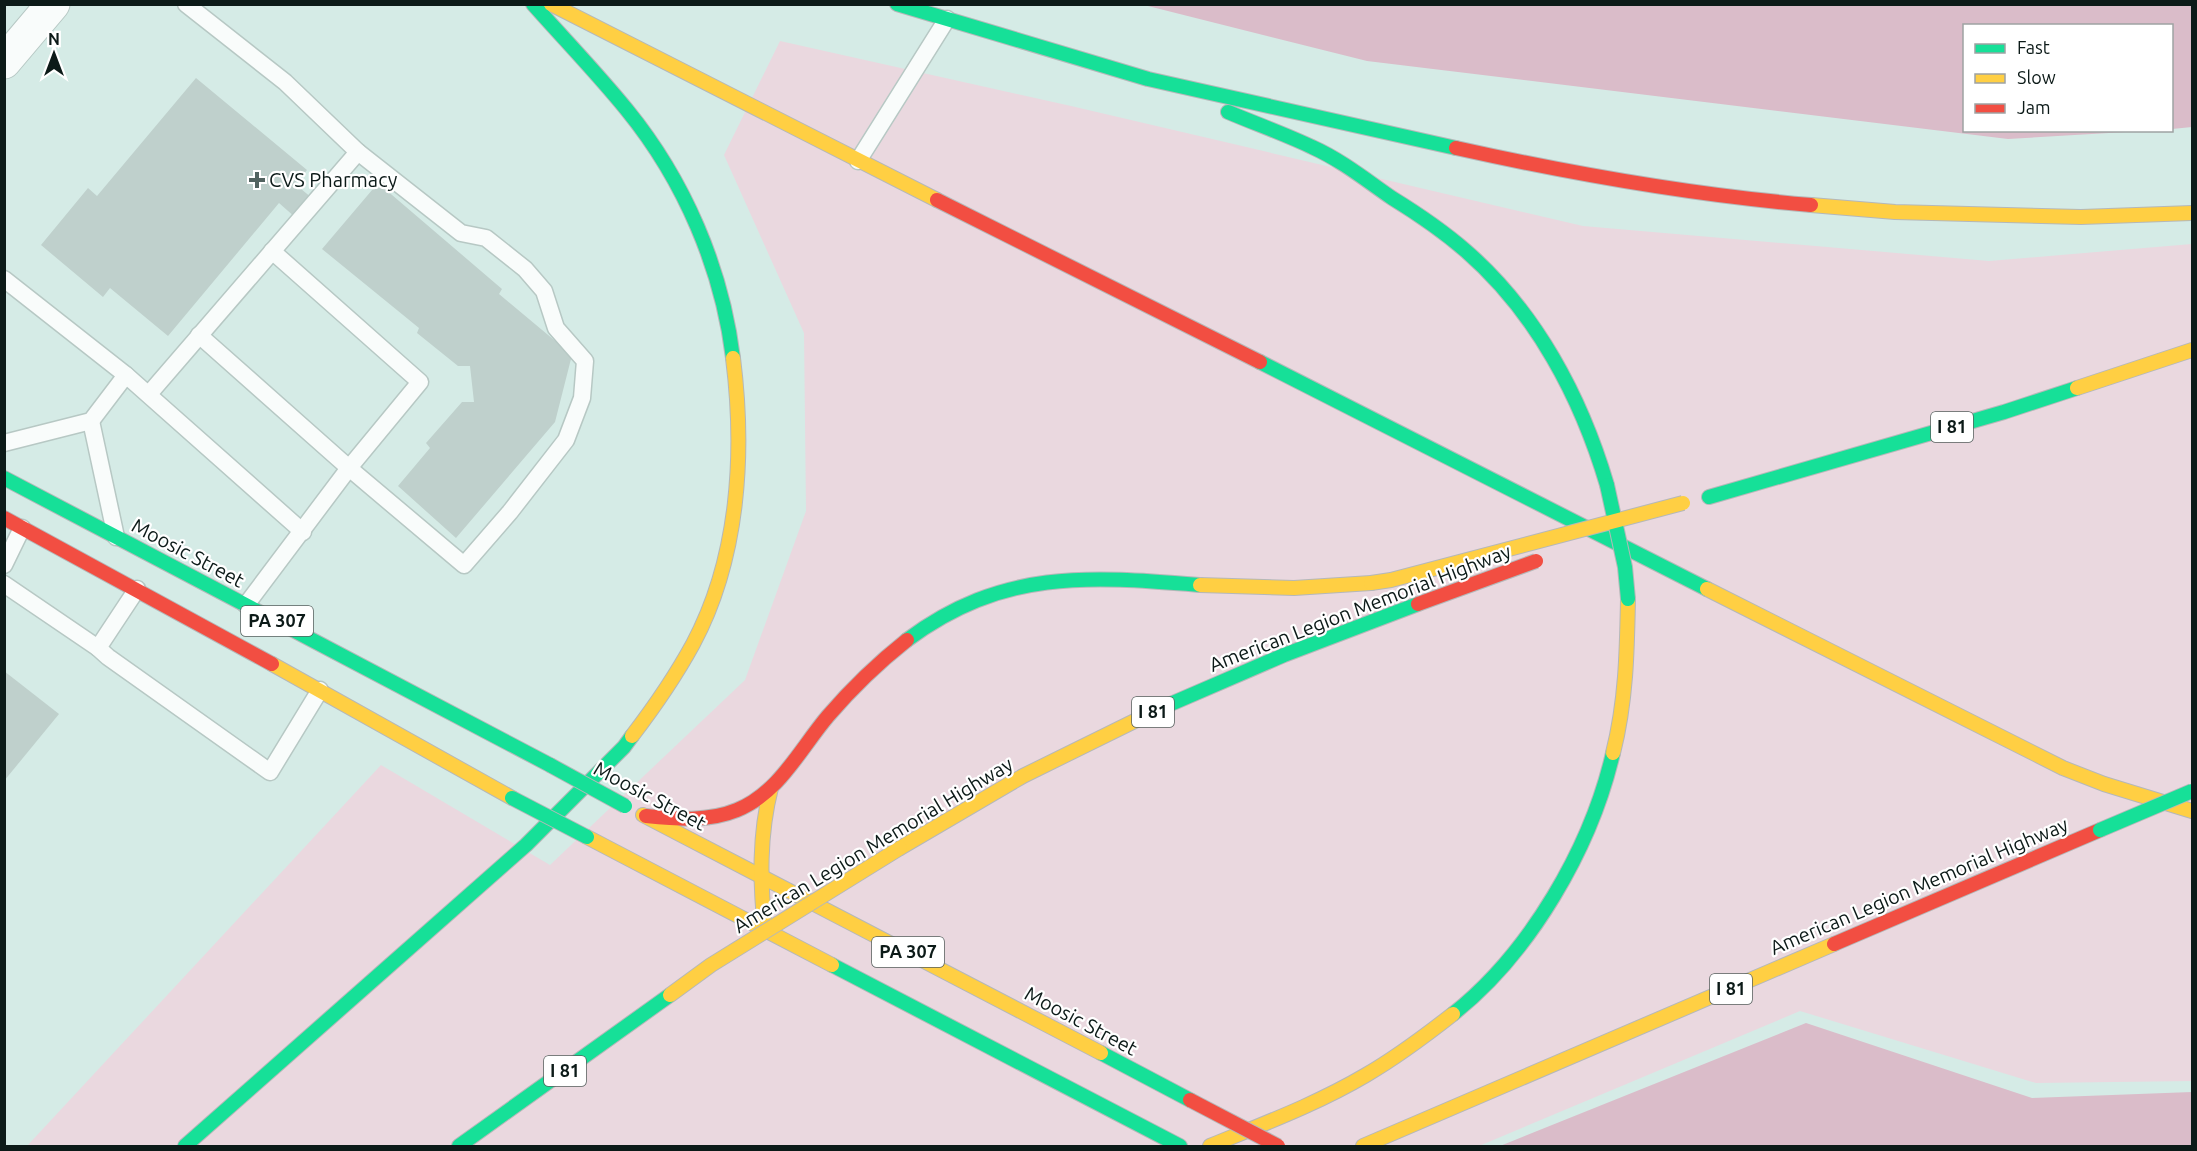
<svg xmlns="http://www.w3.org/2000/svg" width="2197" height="1151" viewBox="0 0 2197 1151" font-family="Ubuntu,sans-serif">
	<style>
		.green { fill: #ead8df }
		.forest { fill: #dabcc9 }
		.building { fill: #bfd0cc }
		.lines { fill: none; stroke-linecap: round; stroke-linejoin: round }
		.lane-casing { stroke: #b7c8c4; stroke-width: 19 }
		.street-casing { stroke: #b7c8c4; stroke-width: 35 }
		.fast-casing { stroke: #b5b8b9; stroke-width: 16 }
		.slow-casing { stroke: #b5b8b9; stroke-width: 16 }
		.jam-casing { stroke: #b5b8b9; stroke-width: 16 }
		.lane { stroke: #f9fcfb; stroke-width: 16 }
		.street { stroke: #f9fcfb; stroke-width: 33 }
		.fast { stroke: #16e098; stroke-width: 14 }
		.slow { stroke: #ffcf43; stroke-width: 14 }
		.jam { stroke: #f24e42; stroke-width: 14 }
		.fast-bridge-casing { stroke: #b5b8b9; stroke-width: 16; stroke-linecap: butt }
		.slow-bridge-casing { stroke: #b5b8b9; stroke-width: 16; stroke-linecap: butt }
		.jam-bridge-casing { stroke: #b5b8b9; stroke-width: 16; stroke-linecap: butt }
		.fast-bridge { stroke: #16e098; stroke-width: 14 }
		.slow-bridge { stroke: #ffcf43; stroke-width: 14 }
		.jam-bridge { stroke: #f24e42; stroke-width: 14 }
		.poi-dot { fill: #526360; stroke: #fff; stroke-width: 2 }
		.labels { text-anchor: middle; stroke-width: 4.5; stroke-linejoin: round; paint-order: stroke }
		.shield { fill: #fff; stroke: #555f5d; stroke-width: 1.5 }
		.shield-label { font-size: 18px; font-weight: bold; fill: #0c1a18 }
		.poi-label { font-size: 20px; fill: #0c1a18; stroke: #fff; text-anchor: start }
		.street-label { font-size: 20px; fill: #0c1a18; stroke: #fff }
	</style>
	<rect width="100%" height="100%" fill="#d5ebe6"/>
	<path class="green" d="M780,41l291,65 512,120 406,35 203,-17v837l-156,2 -236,-72 -321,135h-1452l354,-381 169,100 195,-185 61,-169 -2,-178 -80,-178z"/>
	<g class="forest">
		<path d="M1144,5h1048v122l-20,2v-103h-208v104l179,1 -135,8 -641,-78z"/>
		<path d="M1806,1023l226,75 160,-6v54h-692z"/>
	</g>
	<g class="building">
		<path d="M196,78l111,92 -12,14 17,14 -16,20 -17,-15 -111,133 -58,-48 -7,9 -62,-52 47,-57 9,8z"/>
		<path d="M378,183l124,106 -3,5 73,61 -17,67 -99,116 -58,-52 32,-38 -4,-5 36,-41h12l-4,-36h-12l-41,-33 2,-5 -97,-79z"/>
		<path d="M4,671l55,43 -55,67z"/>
	</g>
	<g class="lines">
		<g class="lane-casing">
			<g id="lane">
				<path d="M186,4l99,78 73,70 103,81 25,5 39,31 19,22 12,37 29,33 -3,37 -16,42 -56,72 -46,53 -115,-97 -103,137"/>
				<path d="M858,161l89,-142"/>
				<path d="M4,279l122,96 -35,46 -87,22"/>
				<path d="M199,335l150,133 71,-86 -148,-131"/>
				<path d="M126,375l177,157"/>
				<path d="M149,394l209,-242"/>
				<path d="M91,421l25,116"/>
				<path d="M4,565l18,-37"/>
				<path d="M4,584l94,64"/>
				<path d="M137,589l-39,59 10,9 162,115 50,-82"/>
			</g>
		</g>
		<g class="street-casing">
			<path id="street" d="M4,62l49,-58"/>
		</g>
		<g class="fast-casing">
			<g id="fast">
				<path d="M533,4c31,35 64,69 94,106 57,70 95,158 106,248"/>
				<path d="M897,4l251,75 308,69"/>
				<path d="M1228,112c28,12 57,22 84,35 29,13 54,33 80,51 26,16 51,33 74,53 70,61 115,146 141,234"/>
				<path d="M1260,362l447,227"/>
				<path d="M4,478l546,287"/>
				<path d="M1709,497l295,-85 73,-24"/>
				<path d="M907,640c95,-71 181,-64 293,-55"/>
				<path d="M1159,709l125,-54 134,-51"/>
				<path d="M832,965l348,181"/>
				<path d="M1453,1014c77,-61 138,-166 160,-261"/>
				<path d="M1101,1053l89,47"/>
				<path d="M185,1146l341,-301 98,-98 8,-11"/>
				<path d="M459,1146l211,-151"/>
			</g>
		</g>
		<g class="slow-casing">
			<g id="slow">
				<path d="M551,4l386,196"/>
				<path d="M1811,205l84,7 186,5 111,-4"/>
				<path d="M2077,388l115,-38"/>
				<path d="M1200,585l94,3 77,-5"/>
				<path d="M1707,589l356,179 41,16 88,27"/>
				<path d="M272,664l240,134"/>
				<path d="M632,736c23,-30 43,-59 61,-92 46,-86 52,-191 40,-286"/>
				<path d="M1613,753c13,-51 14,-101 15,-154"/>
				<path d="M643,815l458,238"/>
				<path d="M587,837l245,128"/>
				<path d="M900,848l123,-72 136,-67"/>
				<path d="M765,930c-5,-48 -6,-95 6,-142"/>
				<path d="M1210,1146c53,-22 107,-42 156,-71 31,-18 59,-39 87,-61"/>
				<path d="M1363,1146l471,-202"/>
			</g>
		</g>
		<g class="jam-casing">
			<g id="jam">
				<path d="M1456,148c117,26 235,47 355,57"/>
				<path d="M937,200l323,162"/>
				<path d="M4,518l268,146"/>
				<path d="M646,816c30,3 62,6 91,-6 42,-17 63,-61 91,-94 24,-28 50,-53 79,-76"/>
				<path d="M1834,944l266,-114"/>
			</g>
		</g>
		<use href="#lane" class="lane"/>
		<use href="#street" class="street"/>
		<use href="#fast" class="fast"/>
		<use href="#slow" class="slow"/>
		<use href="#jam" class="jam"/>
		<g class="fast-bridge-casing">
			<g id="fast-bridge">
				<path d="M1607,485l18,82 3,32"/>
				<path d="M550,765l75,41"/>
				<path d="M512,798l75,39"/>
				<path d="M2100,830l92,-39"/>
			</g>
		</g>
		<g class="slow-bridge-casing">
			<g id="slow-bridge">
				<path d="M1371,583l20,-3 292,-77"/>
				<path d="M670,995l41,-30 189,-117"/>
			</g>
		</g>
		<g class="jam-bridge-casing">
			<g id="jam-bridge">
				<path d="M1418,604l118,-43"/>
				<path d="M1190,1100l88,46"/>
			</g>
		</g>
		<use href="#fast-bridge" class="fast-bridge"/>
		<use href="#slow-bridge" class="slow-bridge"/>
		<use href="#jam-bridge" class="jam-bridge"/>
	</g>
	<path class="poi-dot" d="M254 171h6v6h6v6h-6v6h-6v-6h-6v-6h6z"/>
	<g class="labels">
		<g class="shield">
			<rect x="1931" y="412" width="42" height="30" rx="4.5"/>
			<rect x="241" y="606" width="72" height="30" rx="4.5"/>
			<rect x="1132" y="697" width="42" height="30" rx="4.5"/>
			<rect x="872" y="937" width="72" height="30" rx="4.5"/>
			<rect x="1710" y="974" width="42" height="30" rx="4.5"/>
			<rect x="544" y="1056" width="42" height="30" rx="4.5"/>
		</g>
		<g class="shield-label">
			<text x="1952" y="433">I 81</text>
			<text x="277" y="627">PA 307</text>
			<text x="1153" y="718">I 81</text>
			<text x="908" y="958">PA 307</text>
			<text x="1731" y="995">I 81</text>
			<text x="565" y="1077">I 81</text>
		</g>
		<g class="poi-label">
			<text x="269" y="187">CVS Pharmacy</text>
		</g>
		<g class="street-label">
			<text transform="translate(188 553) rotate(28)" y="7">Moosic Street</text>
			<text transform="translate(1360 608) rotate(-21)" y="7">American Legion Memorial Highway</text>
			<text transform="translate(650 796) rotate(28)" y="7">Moosic Street</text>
			<text transform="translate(873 845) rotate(-31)" y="7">American Legion Memorial Highway</text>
			<text transform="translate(1919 886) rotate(-23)" y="7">American Legion Memorial Highway</text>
			<text transform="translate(1081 1021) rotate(28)" y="7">Moosic Street</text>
		</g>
	</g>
	<rect width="2197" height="1151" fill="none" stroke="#0c1a18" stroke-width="12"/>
	<rect x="1963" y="24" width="210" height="108" fill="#ffffff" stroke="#9ea3a3" stroke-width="1.5"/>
	<rect x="1975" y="44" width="30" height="9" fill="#16e098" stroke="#9ea3a3" stroke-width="1.5"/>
	<text x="2017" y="54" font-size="18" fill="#0c1a18">Fast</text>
	<rect x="1975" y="74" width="30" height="9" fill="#ffcf43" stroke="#9ea3a3" stroke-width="1.5"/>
	<text x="2017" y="84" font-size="18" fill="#0c1a18">Slow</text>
	<rect x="1975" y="104" width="30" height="9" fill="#f24e42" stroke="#9ea3a3" stroke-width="1.5"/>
	<text x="2017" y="114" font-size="18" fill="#0c1a18">Jam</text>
	<g transform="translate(54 54)" stroke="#ffffff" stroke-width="4.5" paint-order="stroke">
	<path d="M0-4.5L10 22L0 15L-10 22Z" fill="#0c1a18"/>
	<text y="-9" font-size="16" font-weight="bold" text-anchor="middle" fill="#0c1a18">N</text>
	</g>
</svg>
